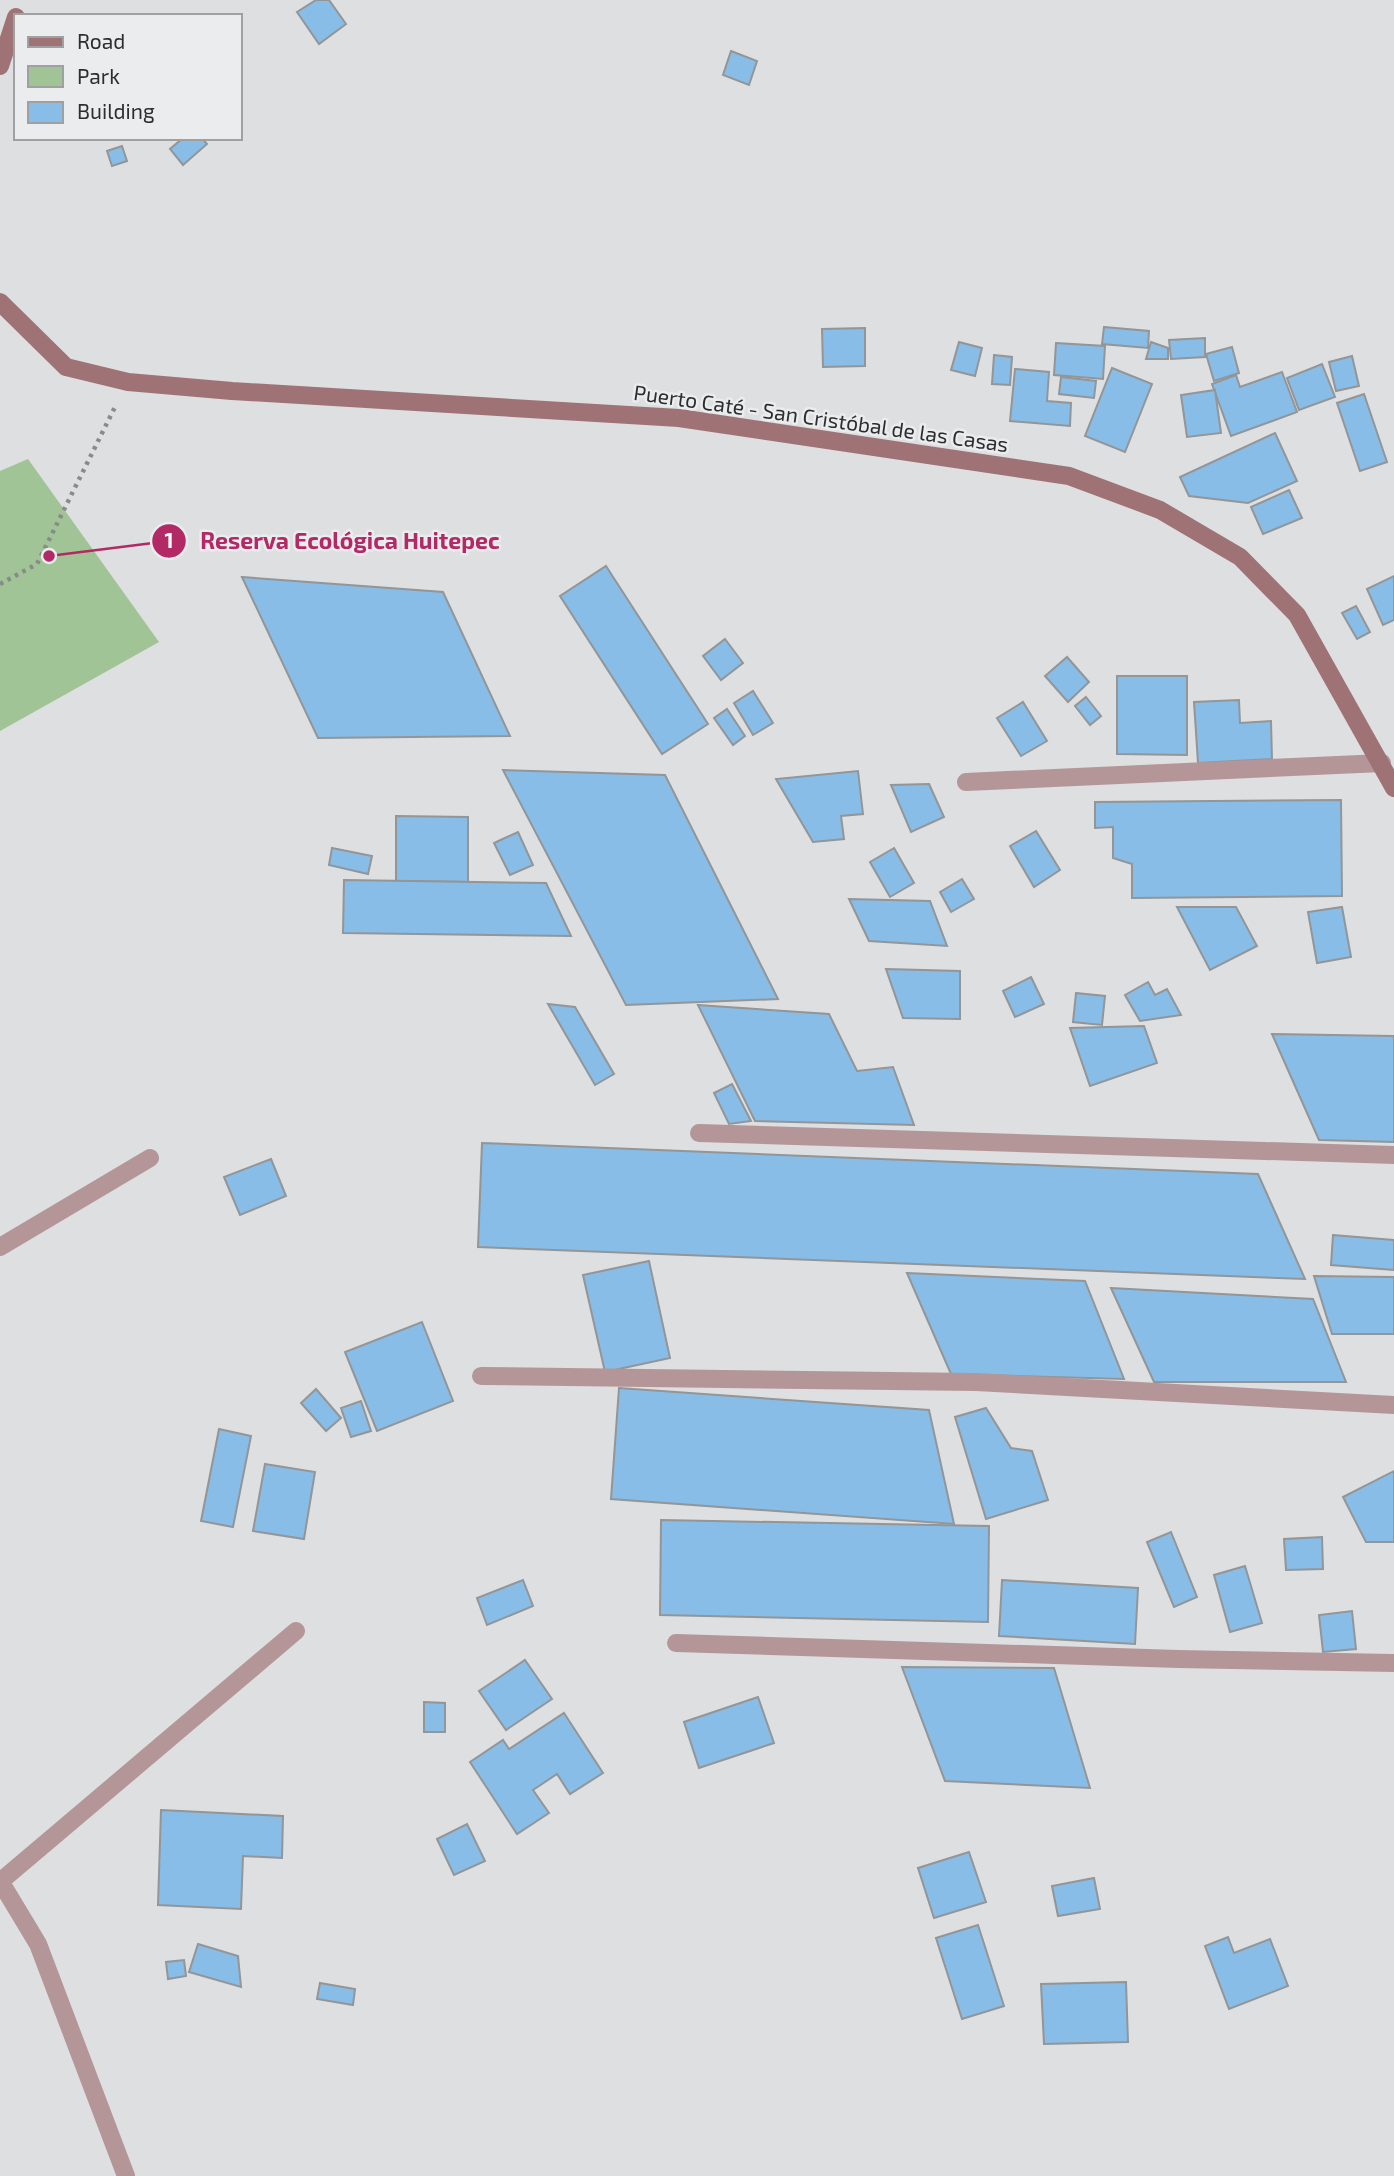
<svg xmlns="http://www.w3.org/2000/svg" width="1394" height="2176" viewBox="0 0 1394 2176" font-family="'Exo 2',sans-serif">
	<style>
		.green { fill: #a1c496 }
		.building { fill: #88bde7; stroke: #939597; stroke-width: 2 }
		.lines { fill: none; stroke-linecap: round; stroke-linejoin: round }
		.path { stroke: #898a8c; stroke-width: 4.5; stroke-dasharray: 3.5 5; stroke-linecap: butt }
		.street { stroke: #b59698; stroke-width: 18 }
		.secondary { stroke: #9f7375; stroke-width: 18 }
		.labels { text-anchor: middle; stroke-width: 5; stroke-linejoin: round; paint-order: stroke }
		.street-label { font-size: 21px; fill: #2c2d2e; stroke: #eaecee }
		.leader { fill: none; stroke: #b32965; stroke-width: 2.5 }
		.callout-dot { fill: #b32965; stroke: #eaecee; stroke-width: 2.5 }
		.mark-label { font-size: 21px; text-anchor: middle; font-weight: bold; fill: #fff }
		.callout-label { font-size: 23px; text-anchor: middle; font-weight: bold; fill: #b32965; stroke: #eaecee; stroke-width: 5; stroke-linejoin: round; paint-order: stroke }
	</style>
	<rect width="100%" height="100%" fill="#dddfe1"/>
	<path class="green" d="M28,459l131,183 -159,89v-260z"/>
	<g class="building">
		<path d="M316,0h13l17,24 -27,20 -22,-32z"/>
		<path d="M731,51l26,10 -8,24 -26,-10z"/>
		<path d="M183,138h19l5,6 -24,21 -13,-16z"/>
		<path d="M122,146l5,15 -15,5 -5,-15z"/>
		<path d="M1104,327l45,4 -1,17 -46,-4z"/>
		<path d="M865,328v38l-42,1 -1,-38z"/>
		<path d="M1205,338v19l-34,2 -2,-19z"/>
		<path d="M959,342l23,6 -7,28 -24,-6z"/>
		<path d="M1151,342l17,6v11h-22z"/>
		<path d="M1056,343l49,3 -2,33 -49,-4z"/>
		<path d="M1232,347l7,26 -25,8 -8,-27z"/>
		<path d="M994,355l18,2 -2,28 -18,-1z"/>
		<path d="M1352,356l7,30 -23,5 -7,-29z"/>
		<path d="M1322,364l13,33 -36,13 -12,-32z"/>
		<path d="M1112,368l40,16 -27,68 -40,-16z"/>
		<path d="M1015,369l34,3 -2,29 24,2 -1,23 -60,-5z"/>
		<path d="M1282,372l15,40 -66,24 -19,-52 24,-9 4,12z"/>
		<path d="M1061,377l35,4 -2,17 -35,-4z"/>
		<path d="M1215,390l6,43 -34,4 -6,-42z"/>
		<path d="M1364,394l23,68 -27,9 -23,-68z"/>
		<path d="M1275,433l22,48 -49,22 -59,-7 -9,-19z"/>
		<path d="M1289,490l13,28 -39,16 -12,-27z"/>
		<path d="M606,566l102,158 -46,30 -102,-158z"/>
		<path d="M1394,576v44l-11,5 -16,-36z"/>
		<path d="M242,577l201,15 67,144 -192,2z"/>
		<path d="M1356,606l14,26 -13,7 -15,-26z"/>
		<path d="M725,639l18,24 -22,17 -18,-24z"/>
		<path d="M1067,657l22,25 -21,20 -23,-26z"/>
		<path d="M1117,676h70v79l-70,-1z"/>
		<path d="M753,691l20,32 -20,12 -19,-32z"/>
		<path d="M1086,697l15,19 -11,9 -15,-19z"/>
		<path d="M1239,700l1,23 31,-2 1,38 -74,4 -4,-61z"/>
		<path d="M1023,702l24,39 -26,15 -24,-38z"/>
		<path d="M727,709l18,27 -12,9 -19,-27z"/>
		<path d="M503,770l162,5 113,224 -152,6z"/>
		<path d="M858,771l5,43 -22,2 3,23 -31,3 -37,-63z"/>
		<path d="M929,784l15,33 -33,15 -20,-47z"/>
		<path d="M1341,800l1,96 -210,2v-34l-19,-6v-31l-18,1v-26z"/>
		<path d="M396,816l72,1v65l-72,-1z"/>
		<path d="M1036,831l24,39 -26,17 -24,-41z"/>
		<path d="M518,832l15,33 -23,10 -16,-32z"/>
		<path d="M332,848l40,8 -4,18 -39,-9z"/>
		<path d="M894,848l20,35 -24,14 -20,-35z"/>
		<path d="M962,879l12,20 -23,13 -11,-20z"/>
		<path d="M344,880l202,3 25,53 -228,-3z"/>
		<path d="M849,899l81,2 17,45 -78,-5z"/>
		<path d="M1177,907h59l21,39 -47,24z"/>
		<path d="M1342,907l9,50 -34,6 -9,-51z"/>
		<path d="M886,969l74,2v48l-57,-1z"/>
		<path d="M1031,977l13,27 -29,13 -12,-26z"/>
		<path d="M1148,982l7,13 12,-6 14,26 -41,6 -15,-26z"/>
		<path d="M1076,993l29,3 -3,29 -29,-3z"/>
		<path d="M548,1004l27,3 39,67 -19,11z"/>
		<path d="M698,1005l131,9 28,57 36,-4 21,58 -159,-4z"/>
		<path d="M1144,1026l13,37 -67,23 -20,-58z"/>
		<path d="M1272,1034l122,2v106l-75,-2z"/>
		<path d="M732,1084l19,37 -22,3 -15,-31z"/>
		<path d="M482,1143l776,31 47,105 -827,-32z"/>
		<path d="M271,1159l15,37 -46,19 -16,-38z"/>
		<path d="M1333,1235l61,5v30l-63,-5z"/>
		<path d="M649,1261l21,97 -65,14 -22,-97z"/>
		<path d="M907,1273l178,8 39,98 -173,-5z"/>
		<path d="M1314,1276l80,1v57h-62z"/>
		<path d="M1111,1288l202,11 33,83h-192z"/>
		<path d="M422,1322l31,79 -76,30 -32,-79z"/>
		<path d="M619,1388l310,22 25,114 -343,-25z"/>
		<path d="M316,1389l25,29 -15,13 -25,-28z"/>
		<path d="M361,1401l10,30 -20,6 -10,-29z"/>
		<path d="M986,1408l25,40 21,3 16,49 -62,19 -31,-102z"/>
		<path d="M219,1429l32,7 -18,91 -32,-6z"/>
		<path d="M265,1464l50,8 -11,67 -51,-8z"/>
		<path d="M1394,1471v71h-28l-23,-45z"/>
		<path d="M661,1520l328,6 -1,96 -328,-7z"/>
		<path d="M1171,1532l26,65 -23,10 -27,-65z"/>
		<path d="M1322,1537l1,32 -37,1 -2,-31z"/>
		<path d="M1245,1566l17,57 -32,9 -16,-57z"/>
		<path d="M523,1580l10,26 -46,19 -10,-27z"/>
		<path d="M1002,1580l136,8 -3,56 -136,-8z"/>
		<path d="M1352,1611l4,38 -33,3 -4,-37z"/>
		<path d="M525,1660l27,39 -46,31 -27,-39z"/>
		<path d="M902,1667l152,1 36,120 -145,-7z"/>
		<path d="M758,1697l16,46 -75,25 -15,-46z"/>
		<path d="M424,1702l21,1v29h-21z"/>
		<path d="M564,1713l39,60 -33,21 -13,-20 -24,16 16,23 -32,21 -47,-72 33,-22 6,9z"/>
		<path d="M161,1810l122,6 -1,42 -39,-2 -2,53 -83,-4z"/>
		<path d="M467,1824l18,37 -31,14 -17,-36z"/>
		<path d="M969,1852l17,50 -52,16 -16,-50z"/>
		<path d="M1094,1878l6,31 -42,7 -6,-30z"/>
		<path d="M978,1925l26,81 -42,13 -26,-81z"/>
		<path d="M1228,1937l6,16 36,-14 18,47 -59,23 -24,-63z"/>
		<path d="M198,1944l40,12 3,31 -52,-15z"/>
		<path d="M184,1960l2,16 -18,3 -2,-17z"/>
		<path d="M1126,1982l2,60 -84,2 -3,-60z"/>
		<path d="M320,1983l35,6 -2,16 -36,-6z"/>
	</g>
	<g class="lines">
		<path class="path" d="M0,584l37,-20 79,-159"/>
		<g class="street">
			<path d="M966,782l416,-19"/>
			<path d="M699,1133l695,22"/>
			<path d="M0,1247l150,-89"/>
			<path d="M481,1376l495,6 418,23"/>
			<path d="M676,1643l502,16 216,4"/>
			<path d="M0,1881l38,63 88,232"/>
			<path d="M1,1881l295,-250"/>
		</g>
		<g class="secondary">
			<path d="M0,66l16,-49"/>
			<path d="M0,302l66,65 62,15 104,9 447,27 390,58 91,34 80,47 57,58 97,173"/>
		</g>
	</g>
	<g class="labels">
		<g class="street-label">
			<text transform="translate(821 419) rotate(8)" y="7">Puerto Caté - San Cristóbal de las Casas</text>
		</g>
	</g>
	<path class="leader" d="M49 556L169 541"/>
	<g class="callout-dot">
		<circle cx="49" cy="556" r="7"/>
		<circle cx="169" cy="541" r="18"/>
	</g>
	<g class="mark-label">
		<text x="169" y="548">1</text>
	</g>
	<g class="callout-label">
		<text x="350" y="549">Reserva Ecológica Huitepec</text>
	</g>
	<rect x="14" y="14" width="228" height="126" fill="#eaecee" stroke="#9ea0a1" stroke-width="2"/>
	<rect x="28" y="37" width="35" height="10" fill="#9f7375" stroke="#9ea0a1" stroke-width="2"/>
	<text x="77" y="49" font-size="21" fill="#2c2d2e">Road</text>
	<rect x="28" y="66" width="35" height="21" fill="#a1c496" stroke="#9ea0a1" stroke-width="2"/>
	<text x="77" y="84" font-size="21" fill="#2c2d2e">Park</text>
	<rect x="28" y="102" width="35" height="21" fill="#88bde7" stroke="#9ea0a1" stroke-width="2"/>
	<text x="77" y="119" font-size="21" fill="#2c2d2e">Building</text>
</svg>
